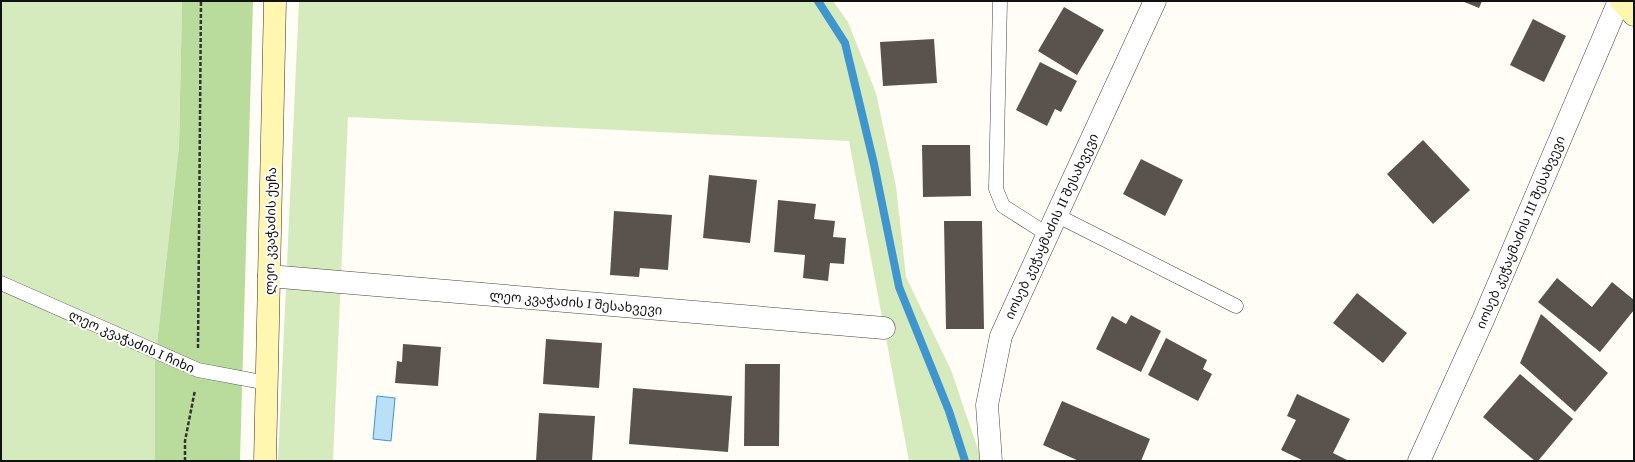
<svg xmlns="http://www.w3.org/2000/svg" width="1635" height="462" viewBox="0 0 1635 462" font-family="'Source Serif 4','Noto Sans Georgian',serif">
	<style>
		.green { fill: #d5ebbd }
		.forest { fill: #b9dc9c }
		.water { fill: #b9e0f7; stroke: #3f96cf }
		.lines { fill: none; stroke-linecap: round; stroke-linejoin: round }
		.stream { stroke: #3f96cf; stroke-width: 8 }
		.building { fill: #5a524d }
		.lane-casing { stroke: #444; stroke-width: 15 }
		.street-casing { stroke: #444; stroke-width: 23 }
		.secondary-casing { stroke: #333; stroke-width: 23 }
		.path { stroke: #333; stroke-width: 2.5; stroke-dasharray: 4 2; stroke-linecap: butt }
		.lane { stroke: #fff; stroke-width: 14 }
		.street { stroke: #fff; stroke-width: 22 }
		.secondary { stroke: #fff6b0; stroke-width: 22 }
		.labels { text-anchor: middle; stroke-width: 4; stroke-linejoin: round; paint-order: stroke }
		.street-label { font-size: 13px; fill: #111; stroke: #fff }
	</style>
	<rect width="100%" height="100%" fill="#fffdf5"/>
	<g class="green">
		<path d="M1,1h181l-3,145 -24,216v99h-154z"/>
		<path d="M299,1h534l15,21 28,71 20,93 10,91 45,93 31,91h-73l-60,-320 -501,-24 -15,344h-55z"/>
	</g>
	<path class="forest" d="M182,1h71l-13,460h-85v-99l24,-216z"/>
	<path class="water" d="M377,396l18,2 -4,43 -18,-2z"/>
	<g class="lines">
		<path class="stream" d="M818,1l27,42 29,121 25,123 50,124 16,50"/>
	</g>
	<g class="building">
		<path d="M1462,1h20l-3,7z"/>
		<path d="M1064,7l40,23 -27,45 -39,-24z"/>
		<path d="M1533,19l33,17 -22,46 -34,-17z"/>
		<path d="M934,39l3,44 -54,3 -3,-44z"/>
		<path d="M1040,62l37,19 -16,31 -6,-3 -8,17 -31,-16z"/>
		<path d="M1423,140l47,50 -37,34 -46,-50z"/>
		<path d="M922,145h48l1,51 -48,1z"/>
		<path d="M1141,159l42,21 -18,36 -42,-22z"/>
		<path d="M709,175l48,5 -7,63 -47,-5z"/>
		<path d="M778,200l38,4 -2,15 21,2 -2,16 13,1 -2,26 -14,-1 -2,18 -25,-3 2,-23 -31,-3z"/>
		<path d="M614,211l58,4 -4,55 -28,-2 -1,9 -29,-2z"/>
		<path d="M944,221h38l2,108h-38z"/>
		<path d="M1557,278l35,29 20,-25 22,18v10l-34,42 -62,-50z"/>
		<path d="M1357,293l50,40 -24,30 -50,-40z"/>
		<path d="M1541,314l67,59 -33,39 -55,-49z"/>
		<path d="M1131,315l30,16 -20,41 -45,-23 16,-33 14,8z"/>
		<path d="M1166,338l41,22 -4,9 9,5 -14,27 -50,-26z"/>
		<path d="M546,339l56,4 -3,45 -56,-4z"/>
		<path d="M403,344l38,3 -3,39 -43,-3 2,-22 5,1z"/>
		<path d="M745,364h35l-1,82h-35z"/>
		<path d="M1520,374l53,45 -35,42h-3l-52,-44z"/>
		<path d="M633,388l99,8 -4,56 -99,-8z"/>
		<path d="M1297,394l53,25 -17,34 16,8h-45l-23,-11 15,-30 -9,-4z"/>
		<path d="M1062,401l88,38 -9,22h-62l-36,-16z"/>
		<path d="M539,413l56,3 -3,45h-56z"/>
	</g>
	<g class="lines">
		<g class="lane-casing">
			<g id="lane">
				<path d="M1000,1l-4,188 7,17 44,28"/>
				<path d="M1056,215l180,91"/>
				<path d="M1,283l197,87 69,13"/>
			</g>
		</g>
		<g class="street-casing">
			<g id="street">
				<path d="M269,276l615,52"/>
				<path d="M991,461l-4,-56 14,-69 154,-335"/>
				<path d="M1419,461l64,-141 136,-319"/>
			</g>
		</g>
		<g class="secondary-casing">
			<g id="secondary">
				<path d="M1621,1l13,14"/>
				<path d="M265,461l10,-460"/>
			</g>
		</g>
		<g class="path">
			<path d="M198,348l3,-347"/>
			<path d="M185,461v-20l10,-51"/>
		</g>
		<use href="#lane" class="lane"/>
		<use href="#street" class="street"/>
		<use href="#secondary" class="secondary"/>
	</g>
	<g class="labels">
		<g class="street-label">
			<text transform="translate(1051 226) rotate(-65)" y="5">იოსებ კეჭაყმაძის II შესახვევი</text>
			<text transform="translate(270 231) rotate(-89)" y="5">ლეო კვაჭაძის ქუჩა</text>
			<text transform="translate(1520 232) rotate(-67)" y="5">იოსებ კეჭაყმაძის III შესახვევი</text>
			<text transform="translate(576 302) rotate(5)" y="5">ლეო კვაჭაძის I შესახვევი</text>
			<text transform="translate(132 341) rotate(24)" y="5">ლეო კვაჭაძის I ჩიხი</text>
		</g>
	</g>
	<rect width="1635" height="462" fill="none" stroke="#111111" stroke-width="4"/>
</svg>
